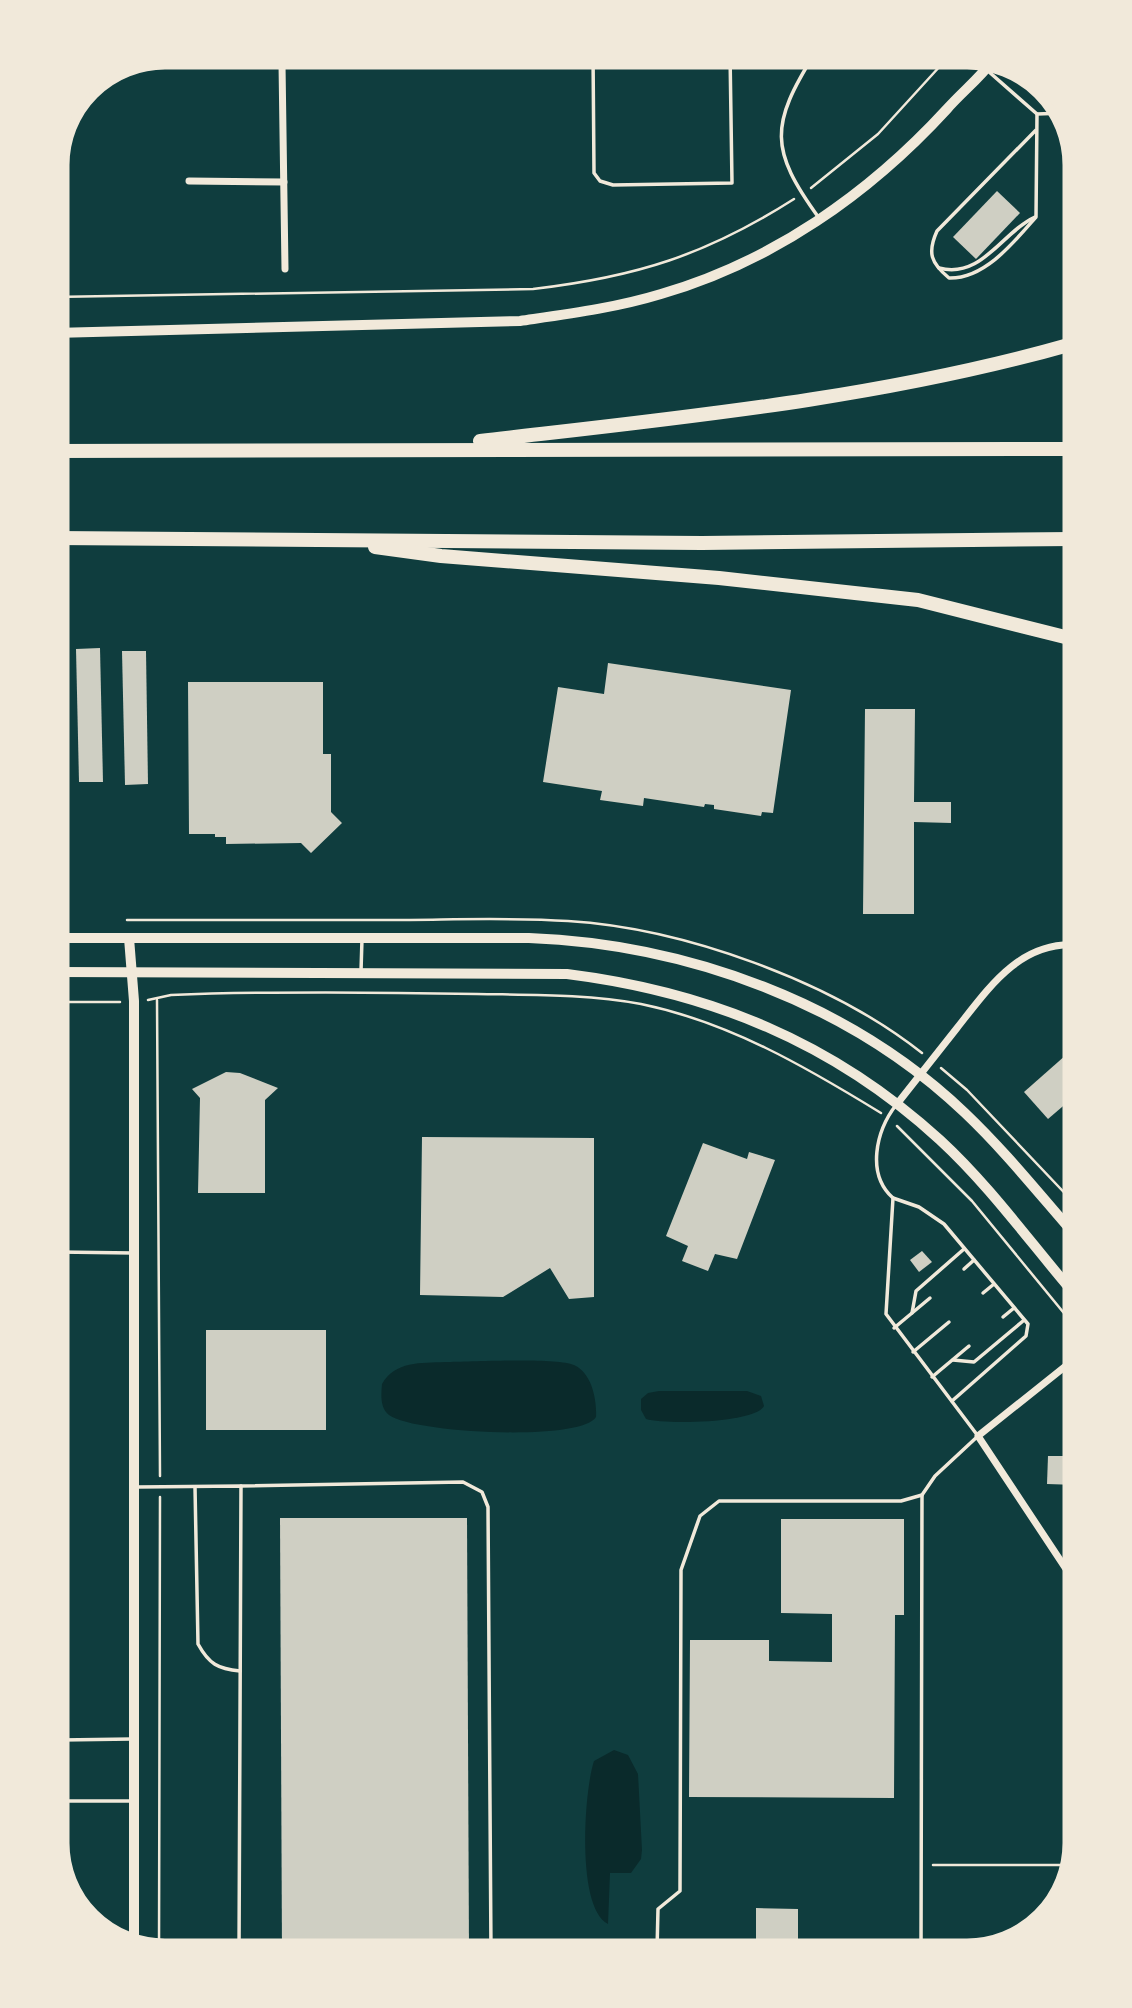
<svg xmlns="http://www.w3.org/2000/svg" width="1132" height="2008" viewBox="0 0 1132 2008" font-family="Inter,sans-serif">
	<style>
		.water { fill: #0a2a2b }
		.building { fill: #cfcfc3 }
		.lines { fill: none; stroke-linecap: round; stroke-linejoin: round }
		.path { stroke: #f1e9da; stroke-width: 2.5 }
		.service { stroke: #f1e9da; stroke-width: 3.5 }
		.minor { stroke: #f1e9da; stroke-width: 7 }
		.tertiary { stroke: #f1e9da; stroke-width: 10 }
		.motorway { stroke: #f1e9da; stroke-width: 14 }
		.rim { fill: none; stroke: #f1e9da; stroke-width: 9 }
	</style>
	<rect width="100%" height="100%" fill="#0f3d3e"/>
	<g class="water">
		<path d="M56,832c11,11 9,58 0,72z"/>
		<path d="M445,1362c26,0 110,-5 129,3 18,8 23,35 22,52 -15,25 -184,16 -207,-2 -9,-7 -8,-20 -7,-31 13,-23 39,-21 63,-22z"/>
		<path d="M659,1391h88l14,5 3,10c-8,17 -99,19 -118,13l-5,-9v-11l7,-6z"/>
		<path d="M614,1750l14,5 10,19 4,76 -1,9 -10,14h-21l-2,51c-32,-16 -24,-133 -14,-163z"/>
	</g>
	<g class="building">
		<path d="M997,191l23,22 -44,46 -23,-22z"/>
		<path d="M100,648l3,134h-24l-3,-133z"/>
		<path d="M122,651h24l2,133 -23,1z"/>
		<path d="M608,663l183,27 -18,123 -11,-1 -1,4 -47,-7v-4l-9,-1 -1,3 -60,-9 -1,8 -43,-6 2,-9 -59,-9 15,-95 46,7z"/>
		<path d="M188,682h135v72h8v58l11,11 -31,30 -10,-10 -75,1v-7h-11v-3h-26z"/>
		<path d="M865,709h50l-1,93h37v21l-37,-1v92h-51z"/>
		<path d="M1068,788h6v75h-7z"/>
		<path d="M1075,1047l1,48 -28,24 -24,-27z"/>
		<path d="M226,1072l14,1 38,15 -13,12v93h-67l2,-95 -8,-9z"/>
		<path d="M422,1137l172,1v159l-25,2 -19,-31 -47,29 -83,-2z"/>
		<path d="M703,1143l44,16 2,-7 26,8 -38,99 -22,-5 -7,17 -26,-10 6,-15 -22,-10z"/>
		<path d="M922,1251l10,11 -13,10 -9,-12z"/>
		<rect x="206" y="1330" width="120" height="100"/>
		<path d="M1048,1456h29v29l-30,-1z"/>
		<path d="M280,1518h187l2,434 -187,2z"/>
		<path d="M781,1519h123v96h-9l-1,183 -205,-1 1,-157h79v21l63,1v-48l-51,-1z"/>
		<path d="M756,1908l42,1v40h-42z"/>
	</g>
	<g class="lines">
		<g class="path">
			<path d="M781,53l8,8"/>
			<path d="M811,188l67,-54 74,-81"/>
			<path d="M53,297l480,-8c103,-12 173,-34 261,-90"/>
			<path d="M127,920c87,0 173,0 260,0 60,0 121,-3 181,1 115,7 263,60 354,132"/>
			<path d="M148,1000l23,-5c102,-4 204,-3 306,-1 54,1 111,0 164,10 88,18 165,63 240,109"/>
			<path d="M157,1000l3,476"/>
			<path d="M57,1002h63"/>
			<path d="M941,1068l26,22 109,115"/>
			<path d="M897,1126l75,75 105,128"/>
			<path d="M1069,1319l8,-6"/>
			<path d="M933,1865h141"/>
			<path d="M159,1955l1,-458"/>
		</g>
		<g class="service">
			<path d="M593,53l1,120 6,8 13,4 119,-2 -2,-130"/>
			<path d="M815,53c-45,72 -46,96 4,165"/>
			<path d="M988,71l49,43 27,-1"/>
			<path d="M1036,130l-99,101c-10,22 -6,32 12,47 36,1 66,-37 87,-61l1,-103"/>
			<path d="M939,268c43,11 62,-35 96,-51"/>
			<path d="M361,971l1,-32"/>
			<path d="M896,1105c-20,26 -30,69 -3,93l-7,116 92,122 -43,40 -13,19 -1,453"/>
			<path d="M893,1198l26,9 25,17 84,100 -2,12 -74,65"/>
			<path d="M58,1252l75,1"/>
			<path d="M964,1269l10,-9"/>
			<path d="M983,1293l11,-9"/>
			<path d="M912,1313l4,-22 48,-42"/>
			<path d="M1003,1317l11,-9"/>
			<path d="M894,1328l36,-30"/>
			<path d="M913,1352l36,-30"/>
			<path d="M953,1360l21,2 49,-41"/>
			<path d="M932,1377l37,-31"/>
			<path d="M241,1486l222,-4 19,10 6,15 3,445"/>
			<path d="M137,1487l104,-1 -2,468"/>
			<path d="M195,1487l3,157c11,20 20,25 42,27"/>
			<path d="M61,1740l71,-1"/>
			<path d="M61,1801h71"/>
			<path d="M61,1854l1,-53"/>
			<path d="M657,1950l1,-41 22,-18 1,-321 19,-54 19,-15h182l21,-6"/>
		</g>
		<g class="minor">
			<path d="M141,62h374l7,-9"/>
			<path d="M282,64l3,205"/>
			<path d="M53,166l3,2 1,39 -4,16"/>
			<path d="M189,181l95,1"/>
			<path d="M897,1104c20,-25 40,-51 60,-76 31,-39 62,-86 118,-83"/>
			<path d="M1077,1357l-99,79 100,151"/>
		</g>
		<g class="tertiary">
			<path d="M54,333l466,-12c48,-7 95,-13 141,-27 111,-32 208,-100 286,-185 15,-17 33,-31 47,-50"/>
			<path d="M57,938h472c158,6 321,65 436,175 40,38 75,82 111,123"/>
			<path d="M129,938l5,63v946"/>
			<path d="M57,972l510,2c143,18 266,68 373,166 51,47 92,105 137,157"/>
		</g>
		<g class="motorway">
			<path d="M480,441c198,-23 399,-42 592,-97"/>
			<path d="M54,451l1018,-2"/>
			<path d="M55,538l647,5 371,-4"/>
			<path d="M375,547l66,9 278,22 199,22 155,39"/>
		</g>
	</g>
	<path d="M0 0H1132V2008H0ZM165 65H967A100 100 0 0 1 1067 165V1843A100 100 0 0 1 967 1943H165A100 100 0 0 1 65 1843V165A100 100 0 0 1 165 65Z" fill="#f1e9da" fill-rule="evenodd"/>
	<path class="rim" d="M165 65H967A100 100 0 0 1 1067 165V1843A100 100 0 0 1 967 1943H165A100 100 0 0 1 65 1843V165A100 100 0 0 1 165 65Z"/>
</svg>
